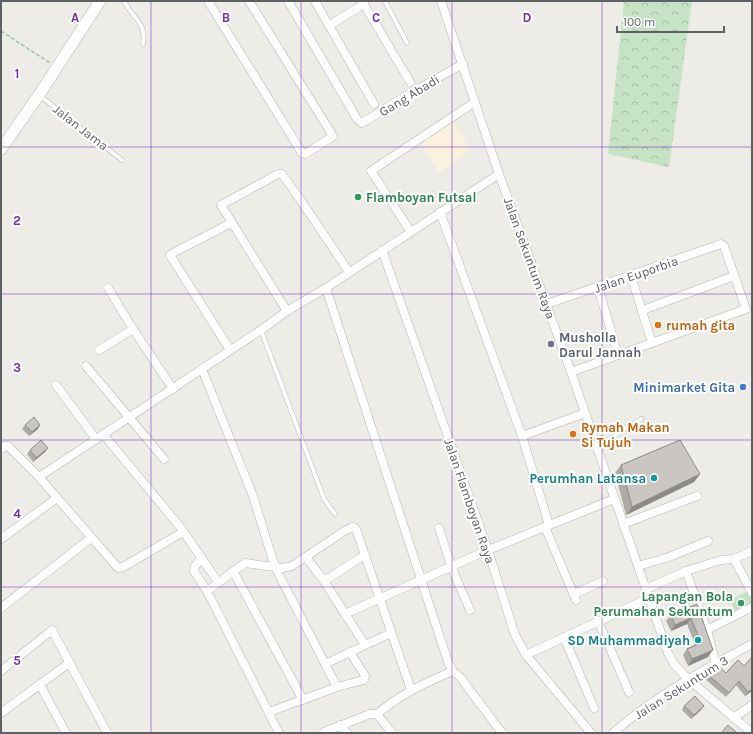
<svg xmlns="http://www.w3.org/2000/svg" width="753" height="734" viewBox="0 0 753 734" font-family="Karla,sans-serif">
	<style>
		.commercial { fill: #fbf2de }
		.forest { fill: url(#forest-crowns) }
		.pitch { fill: #c7e3c5 }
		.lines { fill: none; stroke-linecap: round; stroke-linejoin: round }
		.service-casing { stroke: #b3b6b9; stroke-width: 5 }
		.minor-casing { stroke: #b3b6b9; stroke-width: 9 }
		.secondary-casing { stroke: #b2b5b9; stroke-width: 12 }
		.path { stroke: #9ec4a6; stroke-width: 1.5; stroke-dasharray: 4 2; stroke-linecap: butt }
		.service { stroke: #fff; stroke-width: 4 }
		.minor { stroke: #fff; stroke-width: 8 }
		.secondary { stroke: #fff; stroke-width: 11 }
		.wall { fill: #aeaba7 }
		.shaded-wall { fill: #8d8b88 }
		.building { fill: #cac7c2; stroke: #8d8b88 }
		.grid { fill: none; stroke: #7b2cbf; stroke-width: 1; stroke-opacity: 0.55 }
		.leisure-dot { fill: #2e9e5b; stroke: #fff; stroke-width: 1.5 }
		.food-dot { fill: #e8710a; stroke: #fff; stroke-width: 1.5 }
		.worship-dot { fill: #6b7280; stroke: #fff; stroke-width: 1.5 }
		.shop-dot { fill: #3f7fe0; stroke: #fff; stroke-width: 1.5 }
		.culture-dot { fill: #0f9aa8; stroke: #fff; stroke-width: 1.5 }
		.labels { text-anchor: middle; stroke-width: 4; stroke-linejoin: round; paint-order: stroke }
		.street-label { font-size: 13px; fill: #5d6164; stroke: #fff }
		.leisure-label { font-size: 13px; font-weight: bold; fill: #27864d; stroke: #fff; text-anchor: start }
		.food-label { font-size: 13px; font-weight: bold; fill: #c56008; stroke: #fff; text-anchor: start }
		.worship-label { font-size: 13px; font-weight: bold; fill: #5b616d; stroke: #fff; text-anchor: start }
		.shop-label { font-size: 13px; font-weight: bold; fill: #366cbe; stroke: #fff; text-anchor: end }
		.culture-label { font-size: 13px; font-weight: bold; fill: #0d838f; stroke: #fff; text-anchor: end }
		.grid-label { font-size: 13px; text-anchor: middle; font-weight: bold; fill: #7b2cbf; stroke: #fff; stroke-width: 4; stroke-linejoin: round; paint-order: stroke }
	</style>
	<defs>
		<pattern id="forest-crowns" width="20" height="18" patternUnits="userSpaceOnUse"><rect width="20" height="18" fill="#c7e3c5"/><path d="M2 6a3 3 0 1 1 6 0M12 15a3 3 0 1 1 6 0" fill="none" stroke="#a5bba4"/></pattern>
	</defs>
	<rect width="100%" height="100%" fill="#eeece6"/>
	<path class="commercial" d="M453,121l17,28 -31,24 -18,-30z"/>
	<path class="forest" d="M624,1h68l-23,166 -61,-13z"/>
	<path class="pitch" d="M748,591l4,8v6l-16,8 -6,-13z"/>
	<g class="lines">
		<g class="service-casing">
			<g id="service">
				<path d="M124,1c8,17 23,21 19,43"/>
				<path d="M385,1l22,42"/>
				<path d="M39,95l83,65"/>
				<path d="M261,330l63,169 11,15"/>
				<path d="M597,447l44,-28"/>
			</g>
		</g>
		<g class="minor-casing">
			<g id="minor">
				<path d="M208,1l94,152 3,1 27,-17 1,-1 -84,-135"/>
				<path d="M288,1l69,118 5,4 52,-32 49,-27"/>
				<path d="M315,1l59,103"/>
				<path d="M362,1l48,81"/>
				<path d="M441,1l58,173 72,198 97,281 6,11 14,15 64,54"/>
				<path d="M330,25l34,-21"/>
				<path d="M440,212l82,224 27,89"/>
				<path d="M411,232l-40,-61 104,-69"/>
				<path d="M382,250l106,300 27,85 11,20 65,78"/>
				<path d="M631,276l21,67"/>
				<path d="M598,287l20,68"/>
				<path d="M108,288l25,41 40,60"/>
				<path d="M326,288l122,374 5,9 7,6 42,56"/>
				<path d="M547,304l174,-60 3,2 22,63 -175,63"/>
				<path d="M643,310l91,-34"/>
				<path d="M287,311l-66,-106 57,-31h4l22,31 45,67"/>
				<path d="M99,350l34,-21"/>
				<path d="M230,350l-60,-95 1,-1 60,-31"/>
				<path d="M86,366l78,93"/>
				<path d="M202,369l51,127 22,71 62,120"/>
				<path d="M56,385l40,54"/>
				<path d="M103,434l78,94 37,54"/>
				<path d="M522,436l63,-23"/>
				<path d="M1,449l4,-3h3l31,31 79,91 5,-1 60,-35"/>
				<path d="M39,477l222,-147 26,-19 39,-23 173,-114"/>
				<path d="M623,524l74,-28"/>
				<path d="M545,527l31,73"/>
				<path d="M439,528l12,38 19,44"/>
				<path d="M1,539l56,-41"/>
				<path d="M306,557l18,24 41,64"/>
				<path d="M202,558l-7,8 -1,5 13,20 72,142"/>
				<path d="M734,559l18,34"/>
				<path d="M638,566l31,-9 39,-16"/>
				<path d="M233,571l70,129"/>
				<path d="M686,571l35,-11 13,-1 18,-8"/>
				<path d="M324,581l41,-26"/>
				<path d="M646,589l40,-18 21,59 9,34"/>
				<path d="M207,591l38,-28 37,5 10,-2 54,-36 7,-3 3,2 55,161"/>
				<path d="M574,594l29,-13"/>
				<path d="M1,608l90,-70"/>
				<path d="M345,614l143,-64 126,-51"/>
				<path d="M598,621l31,71"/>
				<path d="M707,630l45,-23"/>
				<path d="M564,637l30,71"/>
				<path d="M526,655l123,-57"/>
				<path d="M325,664l66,-31"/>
				<path d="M1,671l51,-41 55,103"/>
				<path d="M40,685l26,48"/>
				<path d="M269,712l68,-25 27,-7 1,-4 -15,-24"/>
				<path d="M1,713l68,-50"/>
				<path d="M377,714c25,-21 46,-30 76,-43"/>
				<path d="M733,718l19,-13"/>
				<path d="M340,725l7,8"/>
				<path d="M324,732l46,-18h7l15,19"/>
				<path d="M613,733c42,-37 90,-63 139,-89"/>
			</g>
		</g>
		<g class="secondary-casing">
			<path id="secondary" d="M1,149l38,-54 61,-94"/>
		</g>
		<path class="path" d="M1,31l49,32"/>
		<use href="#service" class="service"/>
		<use href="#minor" class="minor"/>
		<use href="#secondary" class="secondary"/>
	</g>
	<g class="wall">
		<path d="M25,425l13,4 -9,7 -7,-7z"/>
		<path d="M48,448l-3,4 -12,10 -6,-8 3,-4z"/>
		<path d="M621,465l79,9 -6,8 -68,33 -11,-42z"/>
		<path d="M697,604l11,53 -20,9 -5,-11 4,-6 8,-4 -8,-21 -16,7 -5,-10 5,-6z"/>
		<path d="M738,660l14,31 -7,5 -9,-11 -10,12 -22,-19 3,-4 19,-1z"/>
		<path d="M684,706l17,4 -10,9 -9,-9z"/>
	</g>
	<g class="shaded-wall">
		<path d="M40,425l-2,4 -9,7 3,-4z"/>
		<path d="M48,448l-3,4 -12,10 3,-4z"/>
		<path d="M700,474l-6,8 -68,33 6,-8z"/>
		<path d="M691,618l-4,6 -16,7 4,-6z"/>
		<path d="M713,650l-5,7 -20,9 4,-7z"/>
		<path d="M752,689v2l-7,5 3,-4z"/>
		<path d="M704,706l-3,4 -10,9 3,-4z"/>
	</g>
	<g class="building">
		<path d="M34,417l6,8 -8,7 -7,-7z"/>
		<path d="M41,440l7,8 -12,10 -6,-8z"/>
		<path d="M680,440l20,34 -68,33 -11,-42z"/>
		<path d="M697,604l16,46 -21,9 -5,-10 14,-6 -10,-25 -16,7 -4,-10z"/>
		<path d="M752,657v32l-4,3 -9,-11 -10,12 -22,-19 11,-8 8,7 12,-13 6,6z"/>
		<path d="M695,696l9,10 -10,9 -10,-9z"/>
		<path d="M728,725l8,7 -1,1h-14z"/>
	</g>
	<path class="grid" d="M151,1v732M301,1v732M452,1v732M602,1v732M1,147h751M1,294h751M1,440h751M1,587h751"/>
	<g class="leisure-dot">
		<circle cx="358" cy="197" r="4"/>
		<circle cx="741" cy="603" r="4"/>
	</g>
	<g class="food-dot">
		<circle cx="658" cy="325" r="4"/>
		<circle cx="573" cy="434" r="4"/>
	</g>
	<circle class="worship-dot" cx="551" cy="344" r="4"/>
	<circle class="shop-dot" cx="743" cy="387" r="4"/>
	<g class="culture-dot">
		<circle cx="654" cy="478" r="4"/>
		<circle cx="698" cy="640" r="4"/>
	</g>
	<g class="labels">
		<g class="street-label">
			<text transform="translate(409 95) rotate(-31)" y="5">Gang Abadi</text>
			<text transform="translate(81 127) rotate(38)" y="5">Jalan Jama</text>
			<text transform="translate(530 258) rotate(70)" y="5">Jalan Sekuntum Raya</text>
			<text transform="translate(636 274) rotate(-19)" y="5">Jalan Euporbia</text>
			<text transform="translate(470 501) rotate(71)" y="5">Jalan Flamboyan Raya</text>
			<text transform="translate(681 687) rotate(-32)" y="5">Jalan Sekuntum 3</text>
		</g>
		<g class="leisure-label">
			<text x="366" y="202">Flamboyan Futsal</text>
			<text x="733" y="601" text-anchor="end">Lapangan Bola<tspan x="733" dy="15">Perumahan Sekuntum</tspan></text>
		</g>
		<g class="food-label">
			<text x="666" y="330">rumah gita</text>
			<text x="581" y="432">Rymah Makan<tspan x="581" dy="15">Si Tujuh</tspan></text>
		</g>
		<g class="worship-label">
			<text x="559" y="342">Musholla<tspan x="559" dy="15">Darul Jannah</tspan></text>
		</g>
		<g class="shop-label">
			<text x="735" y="392">Minimarket Gita</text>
		</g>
		<g class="culture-label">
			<text x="646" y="483">Perumhan Latansa</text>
			<text x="690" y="645">SD Muhammadiyah</text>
		</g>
	</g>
	<g class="grid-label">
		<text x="75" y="22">A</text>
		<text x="226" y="22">B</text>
		<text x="376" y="22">C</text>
		<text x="527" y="22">D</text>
		<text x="17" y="78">1</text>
		<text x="17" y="225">2</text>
		<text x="17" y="372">3</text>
		<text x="17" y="518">4</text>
		<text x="17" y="665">5</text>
	</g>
	<rect width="753" height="734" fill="none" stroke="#5d6164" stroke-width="4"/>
	<path d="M617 26v6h107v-6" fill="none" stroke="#5d6164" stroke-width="2"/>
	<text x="623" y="26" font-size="12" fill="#5d6164" stroke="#ffffff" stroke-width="3" paint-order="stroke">100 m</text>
</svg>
